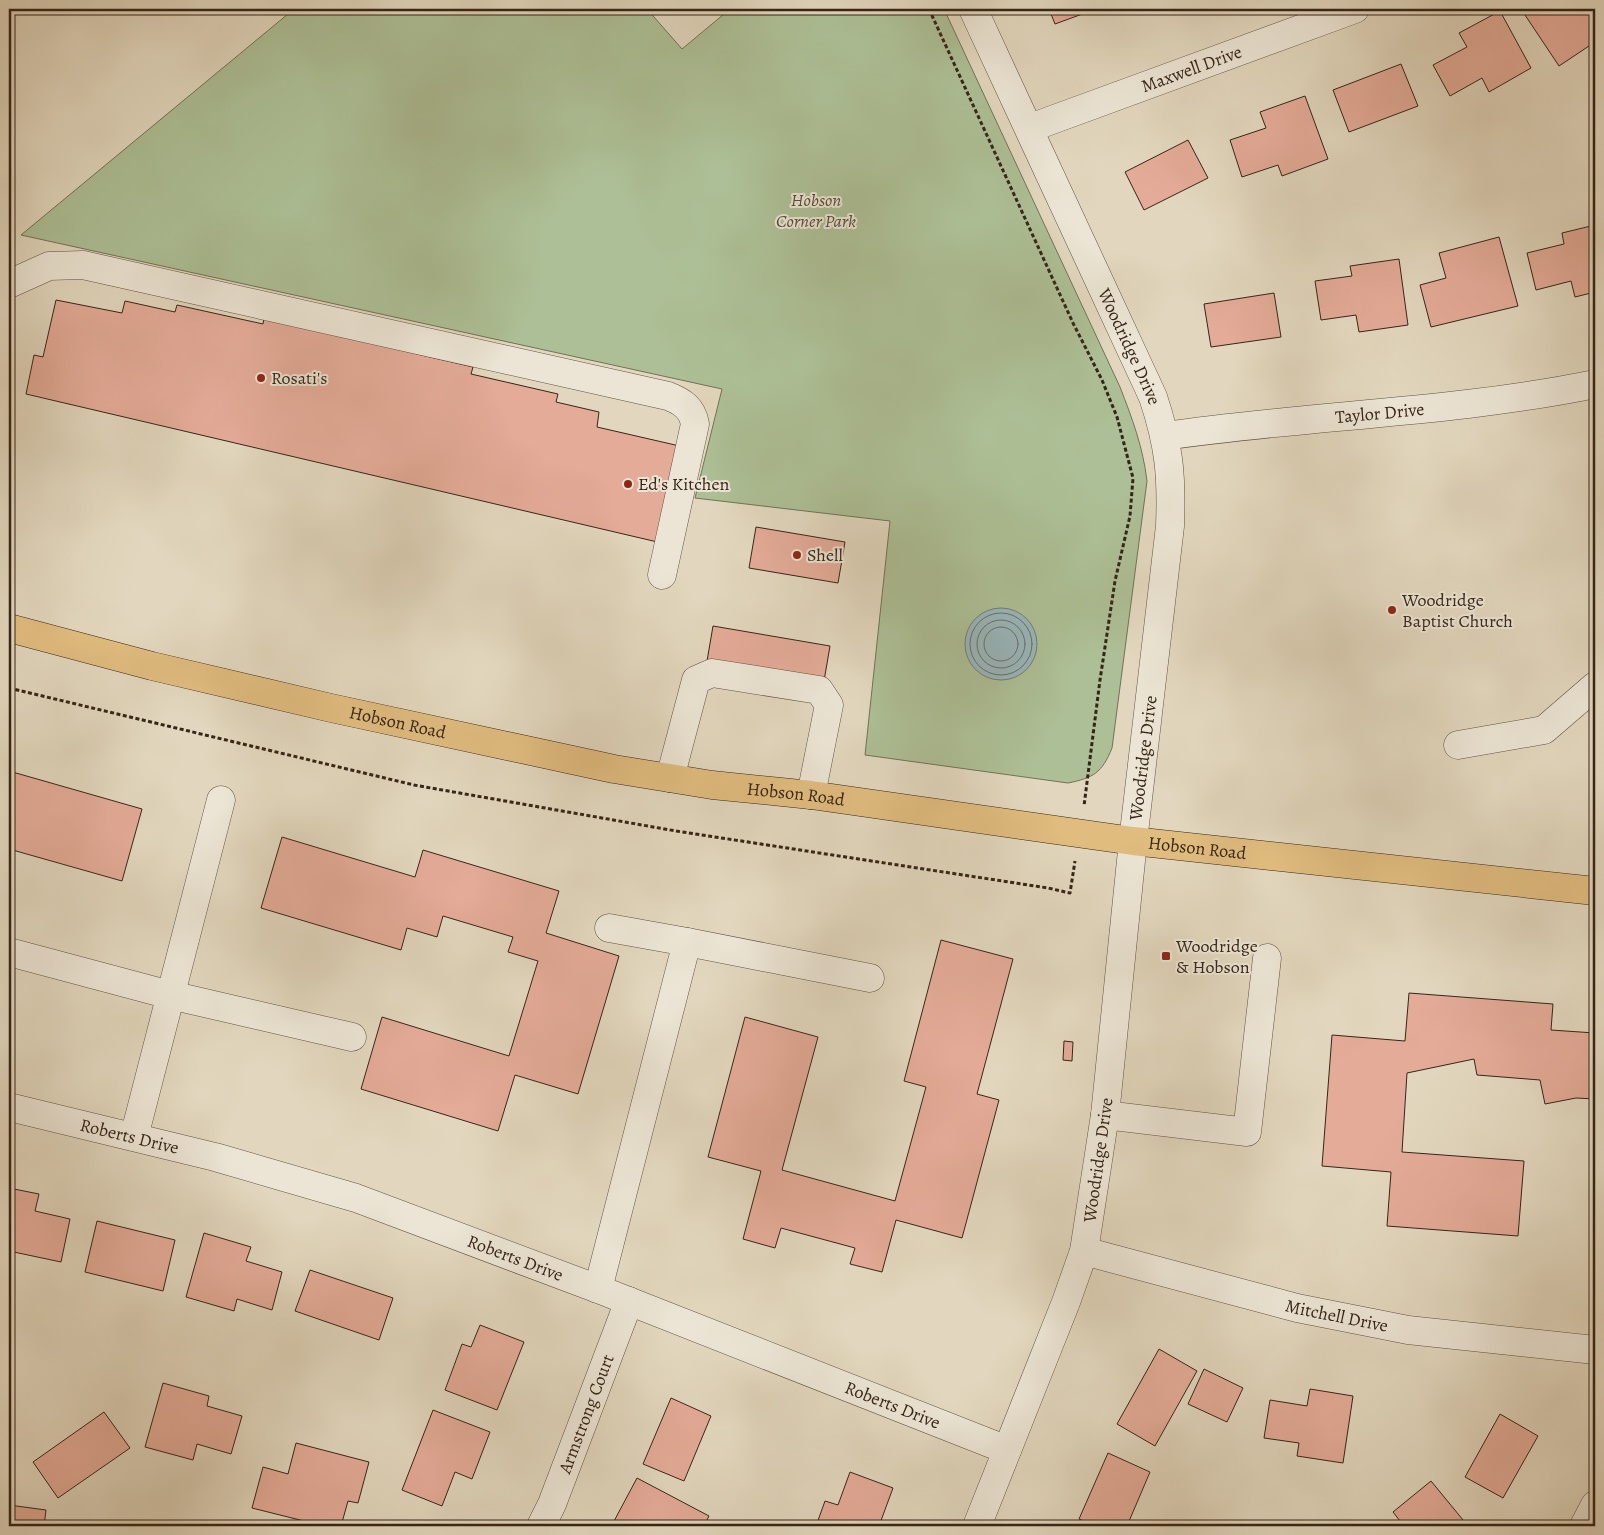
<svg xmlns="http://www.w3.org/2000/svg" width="1604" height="1535" viewBox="0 0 1604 1535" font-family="Alegreya,serif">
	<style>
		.green { fill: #adbf96; stroke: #727256 }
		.water { fill: #99b7bc; stroke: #717d7a }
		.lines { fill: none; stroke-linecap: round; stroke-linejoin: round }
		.shore { stroke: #686e6a; stroke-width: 1 }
		.building { fill: #e4ab98; stroke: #362517 }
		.minor-casing { stroke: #615241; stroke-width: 29 }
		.major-casing { stroke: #362517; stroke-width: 29 }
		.path { stroke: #362517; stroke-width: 3; stroke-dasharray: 4 2.5; stroke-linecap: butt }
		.minor { stroke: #ece5d5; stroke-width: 28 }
		.major { stroke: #e1bc7f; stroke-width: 28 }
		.poi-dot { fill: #8f2418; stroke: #ece5d5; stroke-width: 2 }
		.labels { text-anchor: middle; stroke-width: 4; stroke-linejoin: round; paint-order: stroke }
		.street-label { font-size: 18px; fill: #362517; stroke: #ece5d5 }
		.park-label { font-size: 18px; font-style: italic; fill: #544c37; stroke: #ece5d5 }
		.poi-label { font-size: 18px; fill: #362517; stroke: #ece5d5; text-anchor: start }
	</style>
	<rect width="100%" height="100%" fill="#e2d7be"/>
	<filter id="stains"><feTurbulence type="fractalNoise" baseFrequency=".004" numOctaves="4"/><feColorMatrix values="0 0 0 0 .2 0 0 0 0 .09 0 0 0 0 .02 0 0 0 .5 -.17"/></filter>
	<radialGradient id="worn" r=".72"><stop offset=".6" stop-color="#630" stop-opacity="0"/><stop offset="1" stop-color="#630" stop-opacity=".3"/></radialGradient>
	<path class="green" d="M294,9h353l35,40 48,-40h214l176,378c12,31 23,60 27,94l-35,267c-10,25 -19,30 -44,35l-203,-28 25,-234 -195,-23 27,-109 -701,-154z"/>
	<circle class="water" cx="1001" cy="644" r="36"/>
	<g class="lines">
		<g class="shore">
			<circle cx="1001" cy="644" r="31"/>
			<circle cx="1001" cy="644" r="24"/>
			<circle cx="1001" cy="644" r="17"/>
		</g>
	</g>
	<g class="building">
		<path d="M1049,9h47l-41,15z"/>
		<path d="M1521,9h74v33l-36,24z"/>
		<path d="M1500,11l31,57 -42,24 -7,-14 -32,18 -17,-31 34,-18 -8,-14z"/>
		<path d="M1401,64l17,42 -69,26 -16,-42z"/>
		<path d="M1305,96l23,63 -46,17 -4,-11 -36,12 -12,-37 36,-12 -6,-16z"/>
		<path d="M1188,140l20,38 -64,32 -19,-38z"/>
		<path d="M1595,225v67l-20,5 -4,-16 -35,9 -9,-37 37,-9 -2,-11z"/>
		<path d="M1499,237l19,69 -87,21 -11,-42 26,-7 -7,-25z"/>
		<path d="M1399,259l9,66 -49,7 -3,-17 -35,5 -6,-39 37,-5 -2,-10z"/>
		<path d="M1274,293l7,44 -70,10 -7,-43z"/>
		<path d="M56,300l66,13 3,-12 50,11 2,-7 86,19 1,-6 209,49 -2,7 87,20 -2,8 43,10 -2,15 87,20 -18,97 -640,-150 8,-39 9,2z"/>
		<path d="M756,527l89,15 -7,41 -89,-15z"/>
		<path d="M713,626l117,20 -6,35 -117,-20z"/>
		<path d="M9,771l133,38 -20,72 -113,-32z"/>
		<path d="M282,837l133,40 8,-27 136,41 -13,42 73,23 -41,138 -63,-19 -17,56 -137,-42 21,-72 127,39 29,-95 -30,-9 5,-15 -70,-21 -6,21 -30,-9 -6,22 -140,-42z"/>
		<path d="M941,940l72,19 -36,135 22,6 -37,138 -66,-18 -14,52 -32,-8 5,-16 -74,-20 -6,20 -32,-9 18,-68 -53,-14 37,-140 73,20 -36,133 113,31 31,-114 -22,-6z"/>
		<path d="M1409,993l144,11 -2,26 44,3v66l-19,-1 -31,6 -5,-24 -63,-5 -3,-16 -67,14 -5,79 122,9 -6,75 -131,-10 4,-54 -69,-6 10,-131 73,6z"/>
		<path d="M1064,1041l9,1 -1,19 -9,-1z"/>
		<path d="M9,1188l30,6 -4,17 35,8 -9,43 -52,-11z"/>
		<path d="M97,1221l78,19 -12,51 -78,-19z"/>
		<path d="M204,1233l47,14 -5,14 36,11 -10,38 -35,-11 -3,12 -48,-14z"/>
		<path d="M310,1270l83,28 -14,42 -84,-29z"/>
		<path d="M480,1325l44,17 -27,68 -52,-20 17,-46 9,3z"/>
		<path d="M1159,1349l38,22 -42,75 -38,-22z"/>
		<path d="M1204,1369l39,19 -16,34 -39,-18z"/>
		<path d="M163,1383l46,13 -2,10 35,10 -11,38 -34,-10 -4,16 -48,-13z"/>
		<path d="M1310,1389l43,7 -10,67 -46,-7 2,-13 -35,-5 6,-38 37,6z"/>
		<path d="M671,1398l40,18 -27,65 -41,-17z"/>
		<path d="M433,1410l57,22 -18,47 -17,-7 -13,34 -40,-16z"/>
		<path d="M104,1412l26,36 -72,50 -25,-36z"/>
		<path d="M1500,1414l38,22 -35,62 -38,-21z"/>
		<path d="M296,1443l73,19 -11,41 -10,-2 -7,25h-17l-72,-18 11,-41 25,7z"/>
		<path d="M1108,1453l42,19 -23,54h-31l-17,-7z"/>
		<path d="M850,1472l43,16 -14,38h-63l9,-25 13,4z"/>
		<path d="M637,1478l72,38 -5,10h-84l-7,-3z"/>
		<path d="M1431,1481l37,45h-74l6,-5 -7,-9z"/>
		<path d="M9,1505l37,5 -2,16h-35z"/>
	</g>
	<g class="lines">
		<g class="minor-casing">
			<g id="minor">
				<path id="s1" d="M973,9l180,388c16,48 19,78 17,129l-37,315 -28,274 -21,136 -18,51 -89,224"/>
				<path id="s2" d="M1030,128l325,-119"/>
				<path d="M9,284l40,-18 34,-1 585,131c15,6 24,12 27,28l-33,151"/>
				<path id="s3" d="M1165,436c143,-21 289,-23 430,-52"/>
				<path d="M1458,745l86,-15 51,-44"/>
				<path d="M670,778l26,-98 16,-7 107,17 10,15 -18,90"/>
				<path d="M609,928l78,14"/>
				<path d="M9,952l161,43 182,42"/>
				<path id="s4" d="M9,1107l206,50 141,41 242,91 409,161"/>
				<path d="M1105,1115l142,17 20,-174"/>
				<path d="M134,1137l87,-337"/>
				<path id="s5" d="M1084,1251l213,57 111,22 187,20"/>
				<path d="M598,1289l89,-347 183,36"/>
				<path id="s6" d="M541,1526l11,-22 77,-203"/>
				<path d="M1584,1526l11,-21"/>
			</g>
		</g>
		<g class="major-casing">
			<g id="major">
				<path id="s7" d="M9,628l143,38 179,42 283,61 98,16 99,10 322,46 462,50"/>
			</g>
		</g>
		<g class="path">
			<path d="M929,9l144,314 29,57 15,37 16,61 -3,38 -15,65 -15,99 -16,126"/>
			<path d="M9,688l405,97 262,46 372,57 22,5 5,-32"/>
		</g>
		<use href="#minor" class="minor"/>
		<use href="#major" class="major"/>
	</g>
	<g class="poi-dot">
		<circle cx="261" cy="378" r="5"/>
		<circle cx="628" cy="484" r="5"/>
		<circle cx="797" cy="555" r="5"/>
		<circle cx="1392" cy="610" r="5"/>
		<rect x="1161" y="951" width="10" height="10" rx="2.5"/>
	</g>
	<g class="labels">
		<g class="street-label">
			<text dy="6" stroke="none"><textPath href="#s2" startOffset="172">Maxwell Drive</textPath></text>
			<text dy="6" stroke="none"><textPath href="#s1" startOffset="372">Woodridge Drive</textPath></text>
			<text dy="6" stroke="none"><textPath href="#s3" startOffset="216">Taylor Drive</textPath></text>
			<text dy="6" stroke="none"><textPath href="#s7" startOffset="400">Hobson Road</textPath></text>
			<text transform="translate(1143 758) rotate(-83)" y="6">Woodridge Drive</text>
			<text dy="6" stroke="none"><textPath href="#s7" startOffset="805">Hobson Road</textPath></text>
			<text dy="6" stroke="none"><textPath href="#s7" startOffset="1210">Hobson Road</textPath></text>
			<text dy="6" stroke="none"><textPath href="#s4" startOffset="124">Roberts Drive</textPath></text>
			<text transform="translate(1098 1160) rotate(-82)" y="6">Woodridge Drive</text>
			<text dy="6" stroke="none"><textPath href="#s4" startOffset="529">Roberts Drive</textPath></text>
			<text dy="6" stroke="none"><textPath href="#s5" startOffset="261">Mitchell Drive</textPath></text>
			<text dy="6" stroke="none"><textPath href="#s4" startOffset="934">Roberts Drive</textPath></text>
			<text dy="6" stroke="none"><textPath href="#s6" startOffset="121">Armstrong Court</textPath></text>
		</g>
		<g class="park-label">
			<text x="816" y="206">Hobson<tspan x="816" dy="21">Corner Park</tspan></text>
		</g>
		<g class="poi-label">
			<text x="271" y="384">Rosati's</text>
			<text x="638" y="490">Ed's Kitchen</text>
			<text x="807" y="561">Shell</text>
			<text x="1402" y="606">Woodridge<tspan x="1402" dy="21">Baptist Church</tspan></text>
			<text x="1176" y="952">Woodridge<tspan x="1176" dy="21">&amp; Hobson</tspan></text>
		</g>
	</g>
	<rect width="1604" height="1535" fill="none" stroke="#e2d7be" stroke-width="30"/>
	<rect x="10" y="10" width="1584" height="1515" fill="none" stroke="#362517" stroke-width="2.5"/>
	<rect x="15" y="15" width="1574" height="1505" fill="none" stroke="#362517"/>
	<rect width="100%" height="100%" filter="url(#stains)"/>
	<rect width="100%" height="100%" fill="url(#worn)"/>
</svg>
